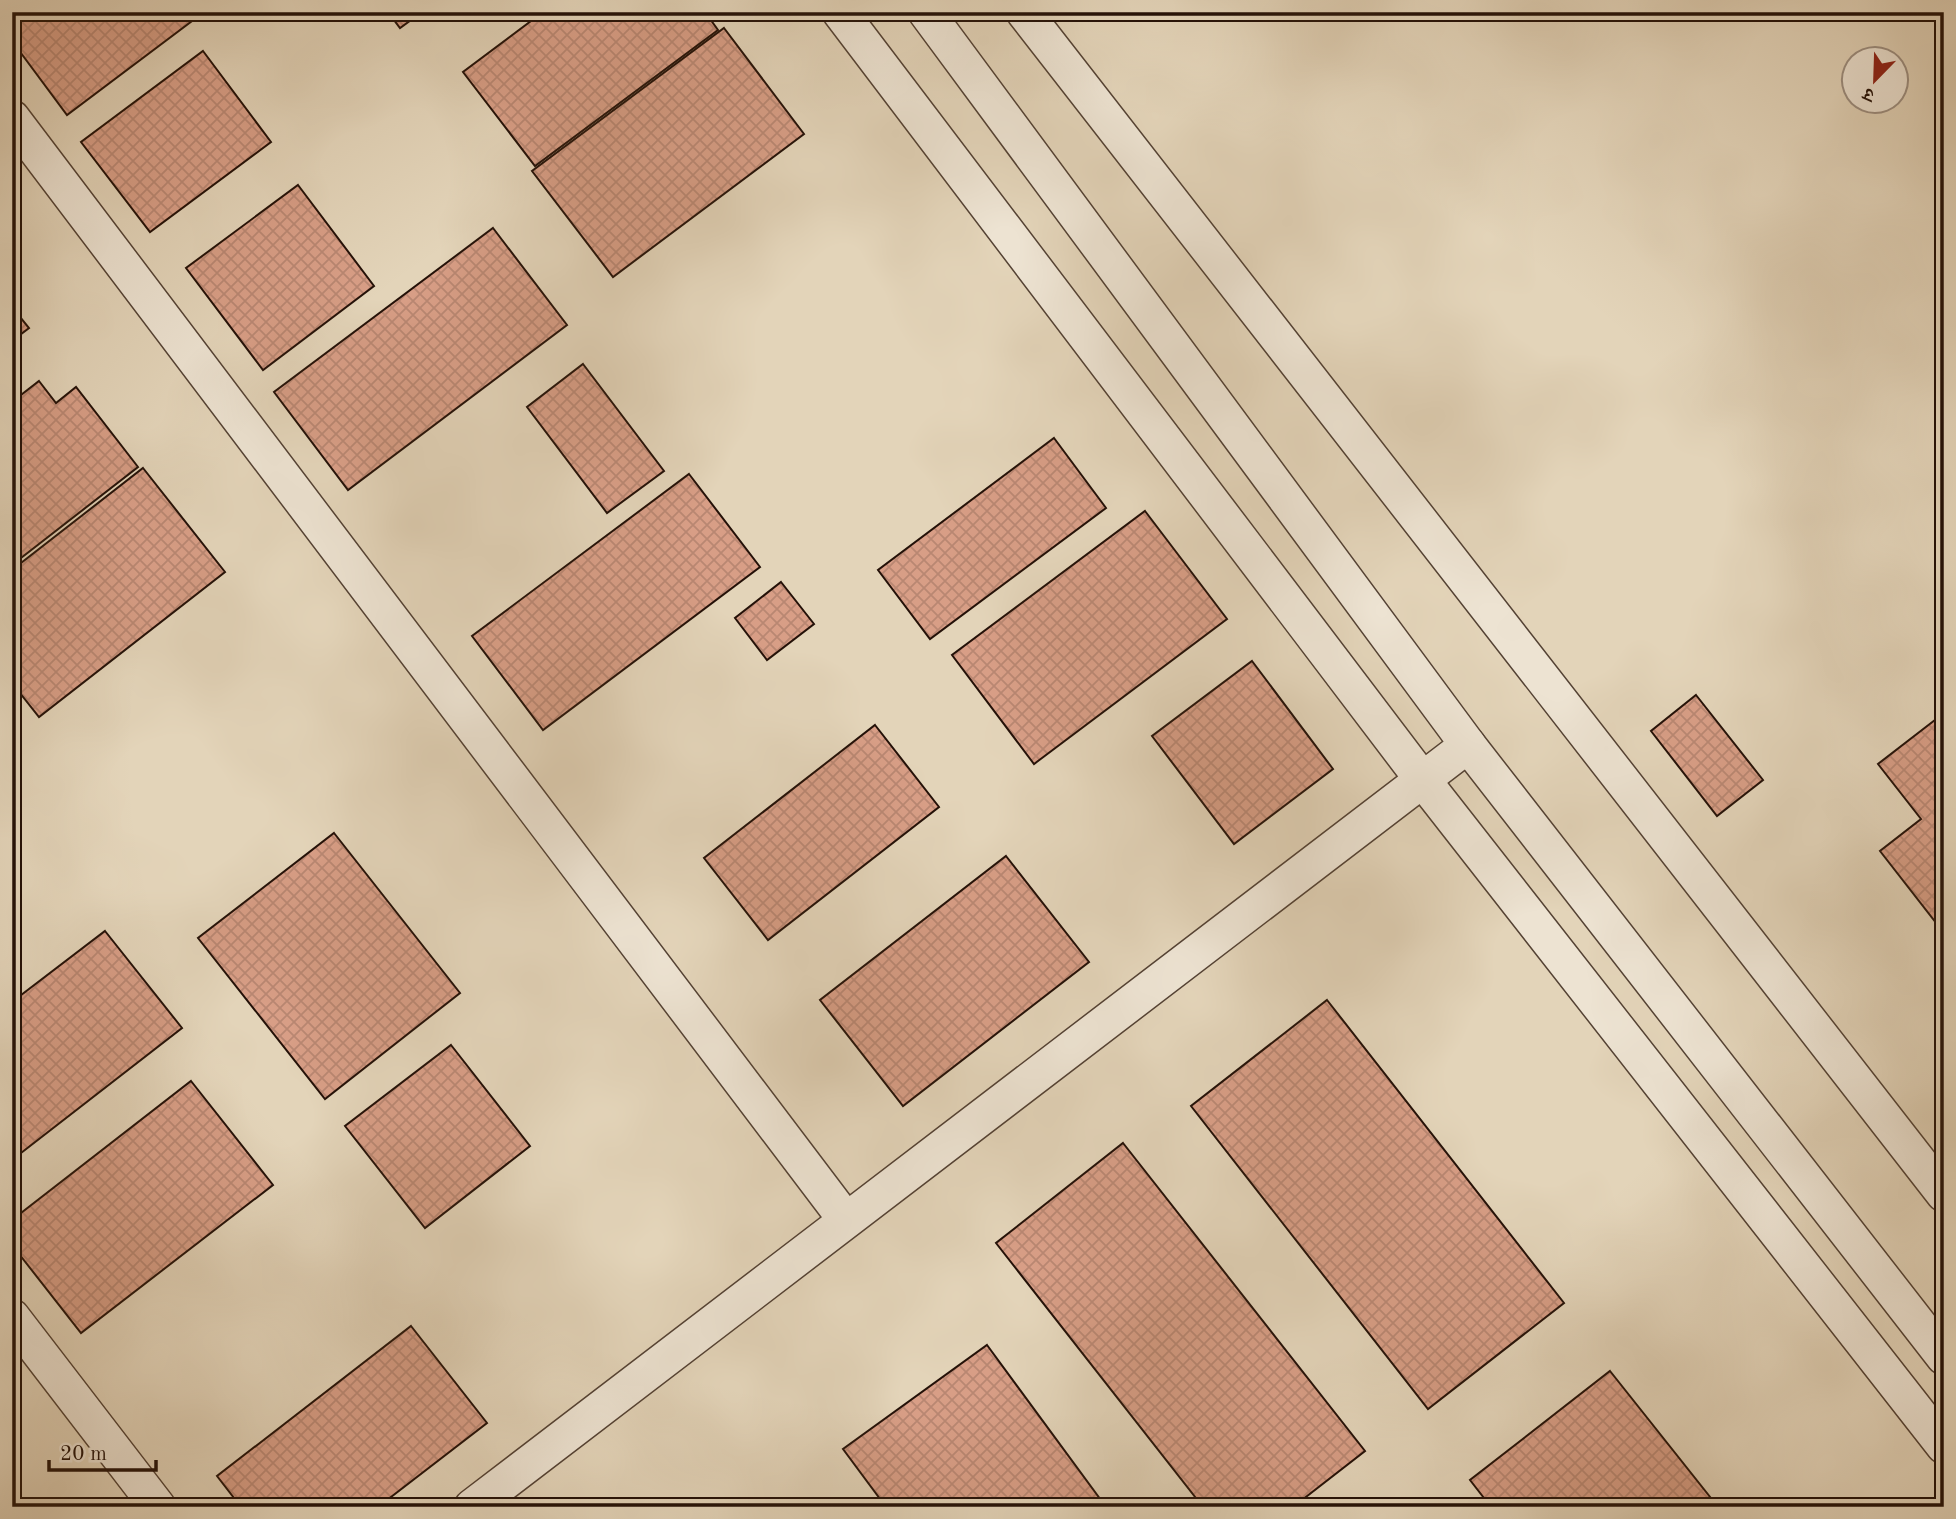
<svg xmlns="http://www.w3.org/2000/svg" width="1956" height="1519" viewBox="0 0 1956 1519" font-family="'Old Standard TT','Noto Serif Devanagari',serif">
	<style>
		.building { fill: url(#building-cross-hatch); stroke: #241108; stroke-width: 2 }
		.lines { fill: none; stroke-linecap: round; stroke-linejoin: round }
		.minor-casing { stroke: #544234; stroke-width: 38 }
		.minor { stroke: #ede3d2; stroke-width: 35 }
	</style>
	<defs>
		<pattern id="building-cross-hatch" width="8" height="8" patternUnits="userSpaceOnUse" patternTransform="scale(1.75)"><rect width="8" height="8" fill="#d89e86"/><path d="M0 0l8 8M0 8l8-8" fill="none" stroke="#b98772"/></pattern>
	</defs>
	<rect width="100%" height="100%" fill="#e3d4b9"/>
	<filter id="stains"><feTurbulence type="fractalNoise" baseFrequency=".00286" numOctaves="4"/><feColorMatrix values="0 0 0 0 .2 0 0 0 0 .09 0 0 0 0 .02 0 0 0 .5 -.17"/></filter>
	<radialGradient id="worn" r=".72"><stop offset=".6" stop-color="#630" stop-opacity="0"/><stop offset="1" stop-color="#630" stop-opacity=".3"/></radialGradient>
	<g class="building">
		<path d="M12,12h192l-137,103 -55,-74z"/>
		<path d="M388,12h34l-22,16z"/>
		<path d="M543,12h162l13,18 -183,136 -72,-94z"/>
		<path d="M724,28l80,106 -191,143 -81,-106z"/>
		<path d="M203,51l68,91 -121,90 -69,-90z"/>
		<path d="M298,185l76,101 -111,84 -77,-102z"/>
		<path d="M493,228l74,97 -219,165 -74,-98z"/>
		<path d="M12,307l17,21 -17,13z"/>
		<path d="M583,364l81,107 -57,42 -80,-106z"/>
		<path d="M39,381l17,22 20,-16 62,80 -126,98v-163z"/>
		<path d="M1054,438l52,70 -176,131 -52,-69z"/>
		<path d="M143,468l82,104 -186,145 -27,-34v-113z"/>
		<path d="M689,474l71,93 -217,163 -71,-94z"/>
		<path d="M1145,511l82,108 -193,145 -82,-109z"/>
		<path d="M781,582l33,42 -47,36 -32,-42z"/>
		<path d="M1252,661l81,108 -99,75 -82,-108z"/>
		<path d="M1696,695l67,85 -46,36 -66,-85z"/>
		<path d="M1944,713v220l-64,-82 41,-32 -43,-55z"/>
		<path d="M875,725l64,82 -171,133 -64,-82z"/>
		<path d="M334,833l126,160 -135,106 -127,-161z"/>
		<path d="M1006,856l83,106 -186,144 -83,-106z"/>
		<path d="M105,931l77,97 -170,132v-158z"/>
		<path d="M1327,1000l237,303 -136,106 -237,-303z"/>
		<path d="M451,1045l79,101 -105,82 -80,-102z"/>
		<path d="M191,1081l82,104 -192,148 -69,-88v-25z"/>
		<path d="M1123,1143l242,308 -72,56h-90l-207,-264z"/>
		<path d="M411,1326l76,97 -109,84h-137l-24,-31z"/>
		<path d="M987,1345l119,162h-220l-43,-58z"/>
		<path d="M1610,1371l108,136h-227l-21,-27z"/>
		<path d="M12,1488l15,19h-15z"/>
	</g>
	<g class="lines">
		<g class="minor-casing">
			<g id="minor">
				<path d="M840,12l582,767 522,667"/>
				<path d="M926,12l542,733 476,612"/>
				<path d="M1024,12l920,1182"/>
				<path d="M12,118l834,1102"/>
				<path d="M12,1317l146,190"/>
				<path d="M472,1507l996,-762"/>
			</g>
		</g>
		<use href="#minor" class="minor"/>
	</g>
	<rect width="1956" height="1519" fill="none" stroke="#e3d4b9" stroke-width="42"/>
	<rect x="14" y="14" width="1928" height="1491" fill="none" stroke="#241108" stroke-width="3.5"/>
	<rect x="21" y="21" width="1914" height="1477" fill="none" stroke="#241108" stroke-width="2"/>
	<g transform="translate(1875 80) rotate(203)"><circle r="33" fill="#ede3d2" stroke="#9d8f81" stroke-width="2"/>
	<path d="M0-5L12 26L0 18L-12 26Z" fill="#8f2418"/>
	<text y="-10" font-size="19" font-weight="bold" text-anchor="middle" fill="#241108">उ</text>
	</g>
	<path d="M49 1460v10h107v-10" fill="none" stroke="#241108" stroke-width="3.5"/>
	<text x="60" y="1460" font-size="21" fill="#241108" stroke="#ede3d2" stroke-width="5" paint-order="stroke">20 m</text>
	<rect width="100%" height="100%" filter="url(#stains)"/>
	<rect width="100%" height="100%" fill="url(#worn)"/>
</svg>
